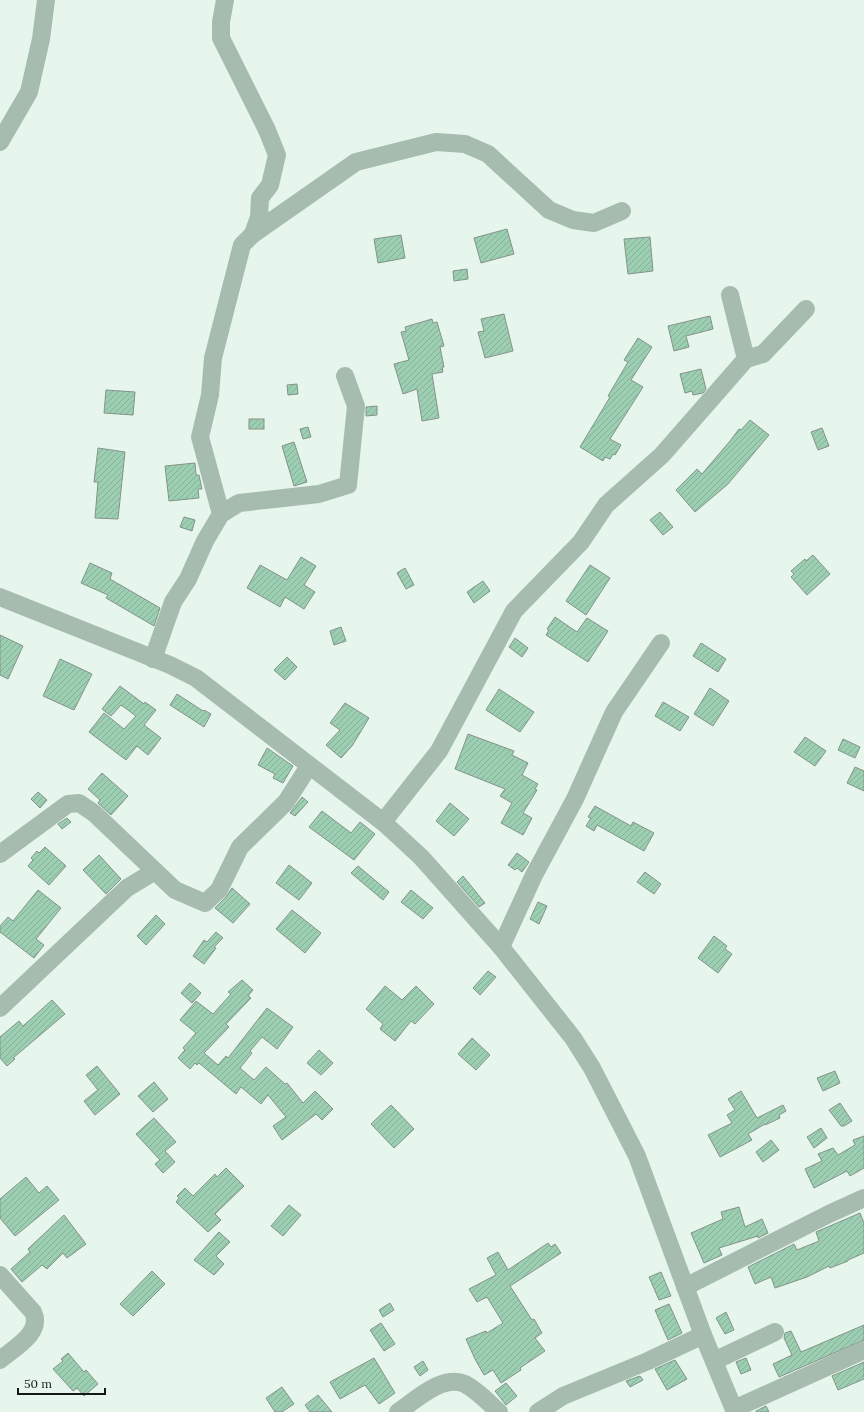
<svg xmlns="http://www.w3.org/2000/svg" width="864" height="1412" viewBox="0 0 864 1412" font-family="Lora,serif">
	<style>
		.building { fill: url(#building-hatch); stroke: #84928a }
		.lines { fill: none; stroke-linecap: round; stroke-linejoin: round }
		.minor { stroke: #a6bcaf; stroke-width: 18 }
	</style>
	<defs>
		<pattern id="building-hatch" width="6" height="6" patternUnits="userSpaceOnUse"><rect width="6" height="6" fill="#9ccfb2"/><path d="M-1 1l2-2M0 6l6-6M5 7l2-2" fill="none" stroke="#86b198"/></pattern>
	</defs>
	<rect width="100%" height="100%" fill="#e7f6ed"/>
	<g class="building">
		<path d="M507,229l7,25 -33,9 -7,-25z"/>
		<path d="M401,235l4,23 -27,5 -4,-24z"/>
		<path d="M650,237l3,34 -25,3 -4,-35z"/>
		<path d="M467,269l1,10 -14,2 -1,-10z"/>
		<path d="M504,314l9,37 -28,7 -7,-26 6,-1 -3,-12z"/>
		<path d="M710,316l3,13 -27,7 3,11 -15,4 -6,-25z"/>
		<path d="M432,319l1,4 4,-1 7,24 -4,1 4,20h-2l1,5 -11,2 7,44 -17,3 -5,-32 -14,5 -9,-30 15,-4 -8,-28 5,-1 -1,-4z"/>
		<path d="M638,338l14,9 -21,33 12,7 -33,52 11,6 -6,10 -2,-1 -3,5 -5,-2 -2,4 -23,-14 30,-50 -2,-1 20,-34 -4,-2z"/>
		<path d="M701,369l5,20 -3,4 -10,2 -1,-4 -7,2 -5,-19z"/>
		<path d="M297,384l1,10 -10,1 -1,-10z"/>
		<path d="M106,390l29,2 -2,23 -29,-2z"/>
		<path d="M377,406v9l-11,1v-9z"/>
		<rect x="249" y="419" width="15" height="10"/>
		<path d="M750,420l19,15 -41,49 -33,28 -19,-22 21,-21 5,5 28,-33 9,-12 2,1z"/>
		<path d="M308,427l3,10 -8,2 -3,-10z"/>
		<path d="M822,428l7,18 -11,4 -7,-18z"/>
		<path d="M294,442l13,40 -13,4 -12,-40z"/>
		<path d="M98,448l27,4 -7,67 -23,-1 3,-36h-4z"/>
		<path d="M195,463l1,12h3l3,14h-4l1,9 -30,3 -4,-35z"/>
		<path d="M660,512l13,15 -10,8 -13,-15z"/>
		<path d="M184,517l11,3 -3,11 -12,-4z"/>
		<path d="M813,555l17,19 -23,21 -16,-18 3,-3 -3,-3 14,-12 1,2z"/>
		<path d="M301,557l15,9 -12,19 11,7 -11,17 -19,-12 -5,10 -33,-19 13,-23 27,15z"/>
		<path d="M90,563l22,10 -2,6 50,29 -6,18 -48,-28 2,-3 -27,-12z"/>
		<path d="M590,565l20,13 -24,37 -20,-14z"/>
		<path d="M405,568l9,17 -8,4 -9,-16z"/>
		<path d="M483,581l7,10 -16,12 -7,-11z"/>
		<path d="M555,617l22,15 10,-14 21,13 -20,31 -42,-27 3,-5 -2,-1z"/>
		<path d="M341,627l5,14 -12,4 -4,-14z"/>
		<path d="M0,635l23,11 -15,33 -8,-4z"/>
		<path d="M515,638l13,10 -6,9 -13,-10z"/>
		<path d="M701,643l25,16 -8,13 -25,-16z"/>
		<path d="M287,657l10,10 -12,13 -11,-10z"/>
		<path d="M60,659l32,15 -18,36 -31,-14z"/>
		<path d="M120,686l24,18 1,-2 11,8 -12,15 17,13 -13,17 -11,-9 -11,14 -37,-28 15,-19 20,16 12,-13 -15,-11 -10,11 -9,-7z"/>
		<path d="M710,688l19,13 -16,25 -19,-12z"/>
		<path d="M499,689l35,23 -14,20 -34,-22z"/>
		<path d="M177,694l26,17 1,-1 7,4 -7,13 -34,-22z"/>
		<path d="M663,702l26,15 -9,14 -25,-15z"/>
		<path d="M345,703l24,15 -17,28 -11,12 -15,-13 14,-15 -10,-7z"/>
		<path d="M468,734l46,17 -2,4 16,8 -6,12 16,9 -3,5 2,1 -14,23 9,5 -9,17 -22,-12 11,-20 -12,-7 5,-7 -50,-20z"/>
		<path d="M805,737l21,14 -11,15 -21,-14z"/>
		<path d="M843,739l17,8 -5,11 -17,-8z"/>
		<path d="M267,748l26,18 -10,17 -10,-5 2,-4 -17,-9z"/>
		<path d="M855,767l9,4v20l-17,-8z"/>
		<path d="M102,773l26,23 -17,19 -13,-12 2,-3 -12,-11z"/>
		<path d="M38,792l9,8 -7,8 -9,-9z"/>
		<path d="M302,797l6,5 -13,14 -5,-3z"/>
		<path d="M450,803l19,16 -15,17 -18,-15z"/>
		<path d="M595,806l36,20 2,-4 21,11 -10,18 -47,-26 -3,6 -8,-5 5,-8 -3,-1z"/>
		<path d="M322,811l29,22 9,-11 15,12 -21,26 -45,-33z"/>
		<path d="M67,818l4,4 -9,7 -4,-5z"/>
		<path d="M45,847l21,19 -17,19 -21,-19 5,-6 -2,-2 6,-7 2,2z"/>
		<path d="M517,853l12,9 -7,10 -5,-4 -2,2 -7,-5z"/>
		<path d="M99,855l22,24 -15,15 -23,-24z"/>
		<path d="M289,865l23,18 -13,17 -23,-17z"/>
		<path d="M358,866l31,26 -6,8 -32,-27z"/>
		<path d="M645,872l16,12 -7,10 -17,-12z"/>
		<path d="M463,876l22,27 -6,4 -22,-25z"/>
		<path d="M232,888l18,16 -17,19 -18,-15 11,-11z"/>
		<path d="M38,890l23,18 -25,31 8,6 -10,13 -34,-26v-6l8,-9 5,4z"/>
		<path d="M411,890l22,18 -10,11 -22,-17z"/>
		<path d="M538,902l9,4 -8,18 -9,-5z"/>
		<path d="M292,910l29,23 -16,20 -29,-24z"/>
		<path d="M156,915l9,9 -19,21 -9,-9z"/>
		<path d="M216,932l7,6 -9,9 2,1 -12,16 -11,-8 11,-16 3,2z"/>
		<path d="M714,936l13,10 -2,3 7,5 -14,19 -20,-15z"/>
		<path d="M488,971l8,6 -16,18 -7,-7z"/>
		<path d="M242,980l11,10 -5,6 3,2 -25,26 3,3 -25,26 14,12 8,-9 2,2 39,-50 26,19 -16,22 -15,-12 -12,14 2,2 -12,15 14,12 12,-13 19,17 2,-1 16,20 12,-12 18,18 -11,11 -6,-6 -34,26 -9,-14 13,-9 -18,-22 -7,9 -20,-17 -5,7 -37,-31 -2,2 -2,-2 -5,6 -12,-11 7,-8 -2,-2 13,-15 -16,-13 16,-19 17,13 18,-20 -3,-2z"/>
		<path d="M190,983l11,10 -9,10 -11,-10z"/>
		<path d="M385,986l17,14 14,-14 18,18 -19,20 -4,-3 -16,20 -15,-12 3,-5 -17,-15z"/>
		<path d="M52,1000l13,14 -52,44 2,1 -8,7 -7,-8v-21l19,-16 4,5z"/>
		<path d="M472,1038l18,17 -14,15 -18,-16z"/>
		<path d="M319,1050l14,13 -12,12 -14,-12z"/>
		<path d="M97,1066l23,28 -25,21 -11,-14 14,-11 -12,-15z"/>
		<path d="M835,1071l5,12 -17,8 -6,-13z"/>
		<path d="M154,1082l14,17 -15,13 -15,-16z"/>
		<path d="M741,1091l16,27 26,-13 3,6 -7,4 1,3 -15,7v-1l-17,10 4,6 -32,17 -12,-22 24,-12 -5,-8 8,-5 -7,-11z"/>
		<path d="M840,1103l12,18 -8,5h-3l-12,-16z"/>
		<path d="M391,1105l23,24 -20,19 -23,-24z"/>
		<path d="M154,1118l22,24 -11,9 10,11 -12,11 -8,-9 5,-4 -24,-26z"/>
		<path d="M821,1128l6,10 -13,10 -7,-11z"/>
		<path d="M864,1136v32l-14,8 -3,-5 -33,17 -9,-19 17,-8 -4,-7 15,-6 5,7 17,-10 -2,-5z"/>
		<path d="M771,1140l8,10 -16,12 -7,-10z"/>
		<path d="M226,1168l18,18 -29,28 6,6 -13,12 -32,-30 3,-4 -2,-2 8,-8 8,8 22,-22 2,3z"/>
		<path d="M26,1177l13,16 8,-7 12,14 -44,36 -15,-18v-19z"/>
		<path d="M289,1205l12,10 -18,21 -12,-10z"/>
		<path d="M739,1207l6,20 17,-8 6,14 -10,5v-2l-39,12 3,7 -18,8 -13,-30 32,-14 -2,-7z"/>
		<path d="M860,1213l4,10v30l-16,7v1l-18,7 -1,-2 -22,11 -32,11 -4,-11 -16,7 -7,-17 46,-23 3,6 22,-9 -3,-9z"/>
		<path d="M64,1215l22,29 -19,14 -4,-5 -16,16 -5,-4 -20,17 -11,-13 19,-17 -2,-3z"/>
		<path d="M219,1232l11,10 -14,14 8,8 -10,11 -20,-15z"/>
		<path d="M548,1243l3,4 4,-3 6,9 -51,33 22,34 2,-1 8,14 -7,5 10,13 -25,17 1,2 -20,13 -8,-13 -9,5 -9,-16 -9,-20 20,-8 1,2 16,-10 -16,-26 -10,5 -8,-13 27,-14 -9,-17 11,-6 10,18z"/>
		<path d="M152,1271l13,13 -32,32 -13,-12z"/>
		<path d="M661,1272l10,24 -12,4 -10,-23z"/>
		<path d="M390,1303l4,7 -11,7 -4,-7z"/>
		<path d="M669,1304l13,29 -14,7 -13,-30z"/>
		<path d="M726,1312l8,18 -9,4 -9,-16z"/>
		<path d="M381,1323l14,21 -11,7 -14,-21z"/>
		<path d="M864,1325v15l-85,37 -6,-13 19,-9 -8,-17 1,-5 6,-2 10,21z"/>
		<path d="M68,1353l16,19 2,-2 12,14 -14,12 -7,-8 -4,3 -20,-22 10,-8 -2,-2z"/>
		<path d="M374,1358l21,35 -16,11 -14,-19 -25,14 -10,-17z"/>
		<path d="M746,1358l5,12 -10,4 -5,-12z"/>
		<path d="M675,1360l12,19 -20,11 -12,-21z"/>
		<path d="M423,1361l5,9 -8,6 -6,-9z"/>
		<path d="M864,1362v17l-26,11 -6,-14z"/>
		<path d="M640,1376l3,4 -13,7 -4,-6z"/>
		<path d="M506,1383l11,13 -11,9 -11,-14z"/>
		<path d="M282,1387l12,17 -12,8h-7l-9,-14z"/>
		<path d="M318,1395l14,17h-22l-5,-7z"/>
		<path d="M766,1406l3,6h-13v-1z"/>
	</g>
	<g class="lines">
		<g class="minor">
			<path d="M0,142l29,-50 12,-53 5,-39"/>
			<path d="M253,234l103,-72 80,-20 29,2 23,10 61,56 24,10 21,3 28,-12"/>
			<path d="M730,295l16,64"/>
			<path d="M221,514l18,-11 80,-9 29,-9 8,-79 -11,-30"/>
			<path d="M0,597l170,68 26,13 187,144 38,35 80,90 72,91 19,30 45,88 66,179 32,77"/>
			<path d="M153,659l20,-57 15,-23 17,-38 16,-27 -21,-77 10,-42 3,-37 29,-113 11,-11 6,-17 1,-19 10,-13 7,-30 -10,-25 -46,-92v-16l4,-22"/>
			<path d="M383,822l56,-71 75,-140 67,-69 25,-37 56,-50 84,-96 17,-5 43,-45"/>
			<path d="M0,854l68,-50 11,-1 15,10 61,58"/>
			<path d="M501,947l33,-72 41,-76 39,-87 47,-69"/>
			<path d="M0,1008l127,-120 28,-17 20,19 30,13 14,-13 21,-43 46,-45 23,-36"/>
			<path d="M0,1275l33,37c10,21 -19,36 -33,48"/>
			<path d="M685,1287l144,-73 35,-16"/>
			<path d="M714,1361l61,-29"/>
			<path d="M734,1409l130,-59"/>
			<path d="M398,1412c18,-12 44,-38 67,-28 13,7 24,19 34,28"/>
			<path d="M538,1412l25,-16 85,-35 55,-26"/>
		</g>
	</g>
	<path d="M18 1388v6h87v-6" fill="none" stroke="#131815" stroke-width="2"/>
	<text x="24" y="1388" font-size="12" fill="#131815" stroke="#e7f6ed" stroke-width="3" paint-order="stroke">50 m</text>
</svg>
